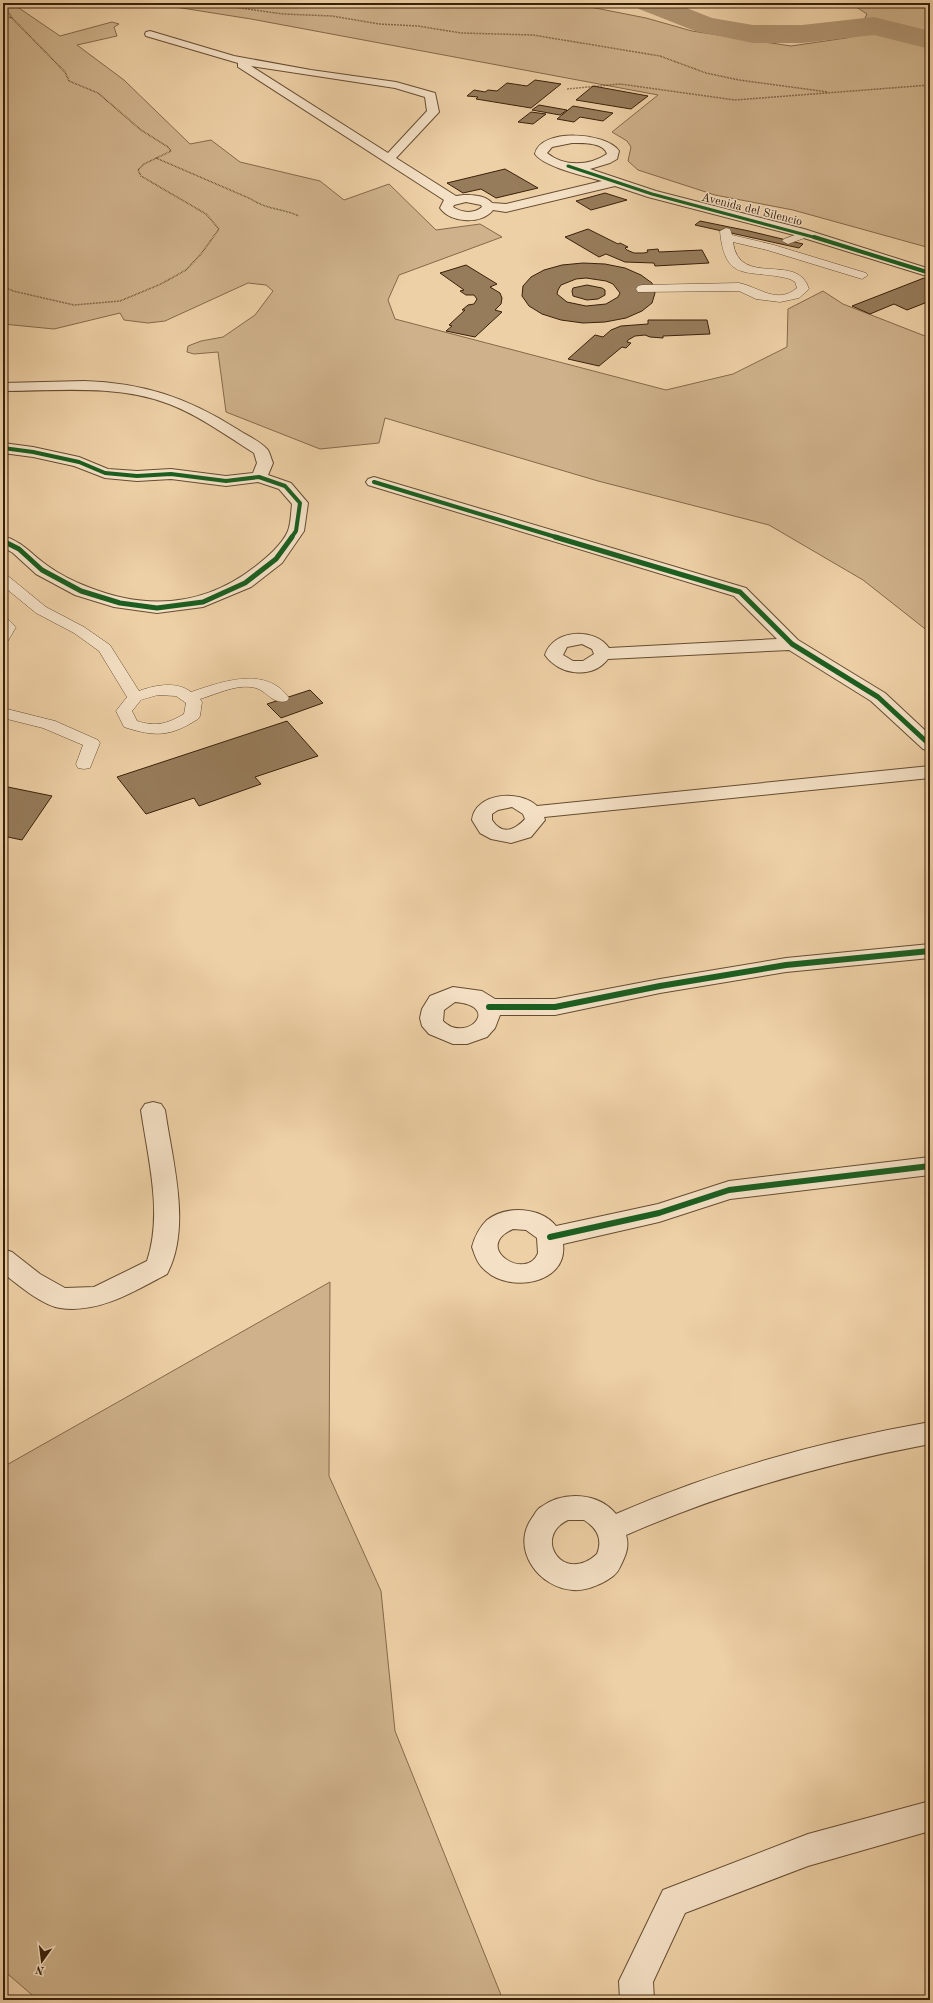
<svg xmlns="http://www.w3.org/2000/svg" width="933" height="2003" viewBox="0 0 933 2003" font-family="'Old Standard TT',serif">
	<style>
		.green { fill: #cfb28b; stroke: #84694a }
		.lines { fill: none; stroke-linecap: round; stroke-linejoin: round }
		.river { fill: #b09471; fill-rule: evenodd }
		.building { fill: #977c5b; stroke: #392009; fill-rule: evenodd }
		.service-casing { stroke: #664c30; stroke-width: 1 }
		.minor-casing { stroke: #664c30; stroke-width: 2 }
		.path { stroke: #392009; stroke-width: 1.5; stroke-dasharray: 0.5 1; stroke-linecap: butt }
		.service { fill: #f4e0c5; fill-rule: evenodd }
		.minor { fill: #f4e0c5; fill-rule: evenodd }
		.cycleway-far3-casing { stroke: #f4e0c5; stroke-width: 4.5 }
		.cycleway-far2-casing { stroke: #f4e0c5; stroke-width: 5.5 }
		.cycleway-far1-casing { stroke: #f4e0c5; stroke-width: 7 }
		.cycleway-casing { stroke: #f4e0c5; stroke-width: 9 }
		.cycleway-far3 { stroke: #1b5e20; stroke-width: 3 }
		.cycleway-far2 { stroke: #1b5e20; stroke-width: 4 }
		.cycleway-far1 { stroke: #1b5e20; stroke-width: 5 }
		.cycleway { stroke: #1b5e20; stroke-width: 6 }
		.labels { text-anchor: middle; stroke-width: 3; stroke-linejoin: round; paint-order: stroke }
		.far-street-label { font-size: 12px; fill: #392009; stroke: #f4e0c5 }
	</style>
	<rect width="100%" height="100%" fill="#eed0a6"/>
	<filter id="stains"><feTurbulence type="fractalNoise" baseFrequency=".005" numOctaves="4"/><feColorMatrix values="0 0 0 0 .2 0 0 0 0 .09 0 0 0 0 .02 0 0 0 .5 -.17"/></filter>
	<radialGradient id="worn" r=".72"><stop offset=".6" stop-color="#630" stop-opacity="0"/><stop offset="1" stop-color="#630" stop-opacity=".3"/></radialGradient>
	<g class="green">
		<path d="M3,3h16l-3,3 44,30 52,-14 7,2 -5,3 3,9 -40,9 47,35 66,64 21,-4 29,22 80,19 24,19 45,-16 47,46 44,-6 22,13 -103,38 -11,25 7,19 271,71 67,-16 54,-27 1,-38 35,-18 20,13 87,34v292l-6,-2 -61,-48 -94,-55 -171,-44 -213,-63 -6,25 -59,6 -94,-37 -8,-60 -24,2 -7,-2 1,-6 13,-5 22,-4 32,-22 18,-24 -7,-6 -18,-2 -83,38 -17,2 -24,-3 -4,-7 -66,16 -51,-5z"/>
		<path d="M150,3h420l76,15 46,13 99,15 55,-8 34,-8 -23,-7 7,-3 3,-6 -17,-11h80v245l-137,-38 -78,-15 -77,-25 -10,-9 3,-14 -4,-6 -15,-9 46,-37 -407,-76z"/>
		<path d="M330,1282l-1,194 52,115 14,140 108,269h-465l-35,-30v-503z"/>
	</g>
	<g class="lines">
		<path class="river" d="M635,3h39l38,15 41,7h49l72,-8 56,14v18l-56,-14 -72,8h-49l-58,-12 -56,-22z"/>
	</g>
	<g class="building">
		<path d="M535,80l26,4 -30,24 -55,-9 2,-2 -11,-1 7,-6 11,2 3,-2 9,1 10,-8 20,3z"/>
		<path d="M593,86l55,10 -17,13 -55,-9z"/>
		<path d="M539,105l28,5 -7,5 -28,-5z"/>
		<path d="M573,106l40,7 -10,8 -23,-4 -6,5 -17,-3z"/>
		<path d="M531,112l15,2 -13,10 -15,-2z"/>
		<path d="M505,169l33,19 -42,10 -15,-9 -18,4 -16,-10z"/>
		<path d="M605,193l22,7 -36,10 -15,-9z"/>
		<path d="M700,221l49,10 54,13 -4,4 -104,-23z"/>
		<path d="M588,229l30,15 2,-1 8,4 -3,1 2,2 7,3h10l4,-1 -1,-2 11,-1 1,3 43,-2 7,13 -54,3 -1,-3 -29,-1 -19,-8 -7,3 -34,-20z"/>
		<path d="M583,263l22,1 20,4 16,7 11,8 3,10 -3,10 -10,8 -16,7 -21,4 -22,1 -22,-3 -19,-6 -13,-8 -7,-10 1,-10 8,-9 13,-7 18,-5zM586,278l20,3 7,3 7,9 -2,4 -12,7 -20,2 -19,-4 -10,-8 1,-4 3,-5 15,-6z"/>
		<path d="M466,265l31,19 -7,3 10,6 2,5 -1,6 -6,6 7,2 -27,25 -29,-6 6,-5 -3,-1 16,-15h-3l6,-5 6,-1 3,-5 -3,-4h-8l-6,-4 4,-1 -24,-17z"/>
		<path d="M924,278l6,3v17l-4,2 4,1 -23,9 -13,-6 -24,10 -18,-8z"/>
		<path d="M587,285l15,3 3,2v5l-7,4 -11,1 -14,-4 -1,-5 1,-3z"/>
		<path d="M648,320h59l3,14 -47,2v2l-13,-1 -5,-2 -10,1 -7,4 -1,2 4,1 -5,5 -4,-1 -23,19 -31,-7 27,-24 8,2 8,-7 10,-4 27,-2z"/>
		<path d="M310,690l13,13 -42,15 -14,-14z"/>
		<path d="M287,721l31,35 -63,21 6,7 -62,22 -5,-8 -48,16 -29,-37z"/>
		<path d="M3,786l49,10 -30,44 -19,-4z"/>
	</g>
	<g class="lines">
		<g class="service-casing">
			<g id="service">
				<path d="M726,228l4,1 2,6 42,10 92,28 2,2 -6,4 -95,-29 -34,-8c6,47 65,9 76,47l-10,9 -19,4 -24,-3 -17,-8 -101,1 -2,-3 2,-3 4,-1 97,-2c20,4 38,22 58,5l-2,-6 -5,-3c-41,-11 -65,6 -70,-48z"/>
				<path d="M806,231l6,3 -2,2 -22,8 -6,-3 2,-2z"/>
				<path d="M3,575l5,1 38,31 38,20 26,18 29,46c16,-6 38,-10 52,1 30,-10 75,-27 98,6l-2,3c-14,4 -19,-9 -31,-13 -18,-5 -39,6 -56,11l2,3 -2,14 -2,3c-28,18 -43,18 -74,8l-8,-16 11,-14 -28,-46 -25,-18 -38,-20 -33,-27zM158,695l18,1 10,7 -2,11c-17,10 -28,13 -47,7l-5,-10 9,-11z"/>
				<path d="M3,617l5,2 8,8 -8,14 -5,2z"/>
				<path d="M3,708l52,13 43,19 2,3 -10,25 -6,1 -6,-1 -2,-4 7,-19 -40,-17 -40,-10z"/>
			</g>
		</g>
		<g class="minor-casing">
			<g id="minor">
				<path d="M150,31l84,25 77,14 85,12 39,11 4,19 -43,46 60,38c10,-2 29,-2 36,7l14,1 96,-23c-17,-5 -58,-14 -67,-27 5,-26 71,-22 84,-3l-2,8 -7,4 -20,6 66,22 148,38 126,40v8l-136,-42 -146,-38 -33,-11 -109,26 -13,-2c-11,15 -43,13 -53,-2l4,-8 -206,-133v-4l-92,-27 -1,-2 1,-2zM251,66l144,22 30,9 2,14 -39,42zM572,143c10,0 32,-1 35,11 -18,12 -43,13 -60,-1l5,-6zM466,202l15,3 1,2c-8,7 -20,6 -29,0l1,-2z"/>
				<path d="M84,381c59,2 102,16 153,48 9,6 23,12 30,20 3,3 4,10 6,14l-5,12 23,8 17,20 -4,28 -22,32 -31,24 -48,20 -46,6 -43,-6 -39,-12 -39,-21 -23,-21 -10,-6v-11c19,5 29,19 45,30 11,8 27,16 40,21 60,24 117,19 168,-21 11,-9 26,-21 32,-35 3,-8 3,-19 4,-27l-13,-15 -21,-7 -32,4 -55,-7 -34,2 -32,-3 -31,-12 -41,-9 -30,-4v-10l30,4 46,10 29,12 29,2 34,-2 55,7 27,-3 4,-10 -3,-10c-27,-17 -54,-37 -85,-49 -52,-20 -111,-13 -166,-13v-8z"/>
				<path d="M374,477l372,111 52,52 87,53 45,42v16l-7,-2 -52,-48 -82,-51 -181,9c-16,21 -49,16 -63,-4 8,-26 50,-28 64,-7l168,-9 -43,-43 -366,-111 -2,-3 2,-3zM582,644l10,5 2,5 -11,7h-10l-10,-6 4,-8z"/>
				<path d="M930,766v12l-386,39 1,3 -14,17 -20,6 -20,-4 -11,-6 -8,-13c3,-27 47,-31 65,-14zM512,807l11,7 2,5c-11,12 -23,16 -33,1v-6l6,-4z"/>
				<path d="M930,944v14l-144,14 -126,21 -105,22h-55l-5,13 -8,9 -20,7h-14l-24,-10 -7,-8 -2,-8 2,-9 8,-13 23,-9 29,4 13,8h60l105,-20 126,-21zM455,1002c48,4 11,42 -12,19l1,-11z"/>
				<path d="M153,1102l8,2 4,6c7,50 27,117 2,164 -32,17 -69,40 -107,34 -18,-3 -42,-23 -57,-35v-24l9,3 28,22 25,14 29,-1 53,-26c16,-48 1,-102 -6,-151l4,-6z"/>
				<path d="M930,1157v18l-200,24 -71,23 -96,22c5,40 -53,49 -77,27 -8,-6 -11,-15 -14,-24 3,-11 7,-19 15,-27 19,-15 54,-13 69,6l102,-22 71,-23zM513,1229l13,1 11,8 1,15c-11,29 -67,-5 -25,-24z"/>
				<path d="M930,1422v22c-105,20 -206,48 -304,91 4,12 -1,22 -6,32 -3,8 -11,12 -18,16 -9,4 -18,8 -29,7 -34,-2 -63,-41 -41,-72 3,-4 5,-9 9,-11 22,-16 57,-15 75,7 101,-44 206,-73 314,-92zM568,1520h16c13,8 19,19 13,34 -34,31 -65,-17 -29,-34z"/>
				<path d="M930,1801v30l-122,35 -123,47 -32,69 1,18h-34l-1,-19 44,-91 145,-56z"/>
			</g>
		</g>
		<g class="path">
			<path d="M205,3l78,11 49,2 47,8 39,2 43,7 72,2 127,21 46,17 33,7 89,12"/>
			<path d="M3,16l9,2"/>
			<path d="M567,89l53,-5 115,16 195,-15"/>
			<path d="M156,158l95,41c17,11 30,9 48,17"/>
			<path d="M3,286l10,5 61,14 46,-4 41,-17 25,-14 15,-16 18,-25 -13,-15 -65,-38 -3,-6 6,-6 27,-13 -3,-4 -27,-17 -43,-37 -29,-12 -4,-9 -53,-54 -6,-10 1,-5"/>
		</g>
		<use href="#service" class="service"/>
		<use href="#minor" class="minor"/>
		<g class="cycleway-far3-casing">
			<path id="cycleway-far3" d="M568,166l84,28 165,44"/>
		</g>
		<g class="cycleway-far2-casing">
			<g id="cycleway-far2">
				<path d="M814,237l116,36"/>
				<path d="M3,448l30,4 46,10 26,11 32,3 34,-2 55,7 33,-4 26,9 15,17 -4,28 -5,7"/>
				<path d="M374,482l185,56"/>
			</g>
		</g>
		<g class="cycleway-far1-casing">
			<g id="cycleway-far1">
				<path d="M555,537l185,55 52,52 86,53 52,48"/>
				<path d="M3,541l16,8 23,21 39,21 39,12 37,5 46,-6 42,-19 31,-24 16,-22"/>
			</g>
		</g>
		<g class="cycleway-casing">
			<g id="cycleway">
				<path d="M489,1007h66l105,-21 126,-21 144,-14"/>
				<path d="M550,1237l109,-24 70,-23 201,-24"/>
			</g>
		</g>
		<use href="#cycleway-far3" class="cycleway-far3"/>
		<use href="#cycleway-far2" class="cycleway-far2"/>
		<use href="#cycleway-far1" class="cycleway-far1"/>
		<use href="#cycleway" class="cycleway"/>
	</g>
	<g class="labels">
		<g class="far-street-label">
			<text transform="translate(752 209) rotate(14)" y="4">Avenida del Silencio</text>
		</g>
	</g>
	<rect width="933" height="2003" fill="none" stroke="#eed0a6" stroke-width="16"/>
	<rect x="4" y="4" width="925" height="1995" fill="none" stroke="#392009" stroke-width="2"/>
	<rect x="8" y="8" width="917" height="1987" fill="none" stroke="#392009"/>
	<g transform="translate(42 1961) rotate(194)" stroke="#f4e0c5" stroke-width="3" paint-order="stroke">
	<path d="M0-3L7 15L0 10L-7 15Z" fill="#392009"/>
	<text y="-6" font-size="11" font-weight="bold" text-anchor="middle" fill="#392009">N</text>
	</g>
	<rect width="100%" height="100%" filter="url(#stains)"/>
	<rect width="100%" height="100%" fill="url(#worn)"/>
</svg>
